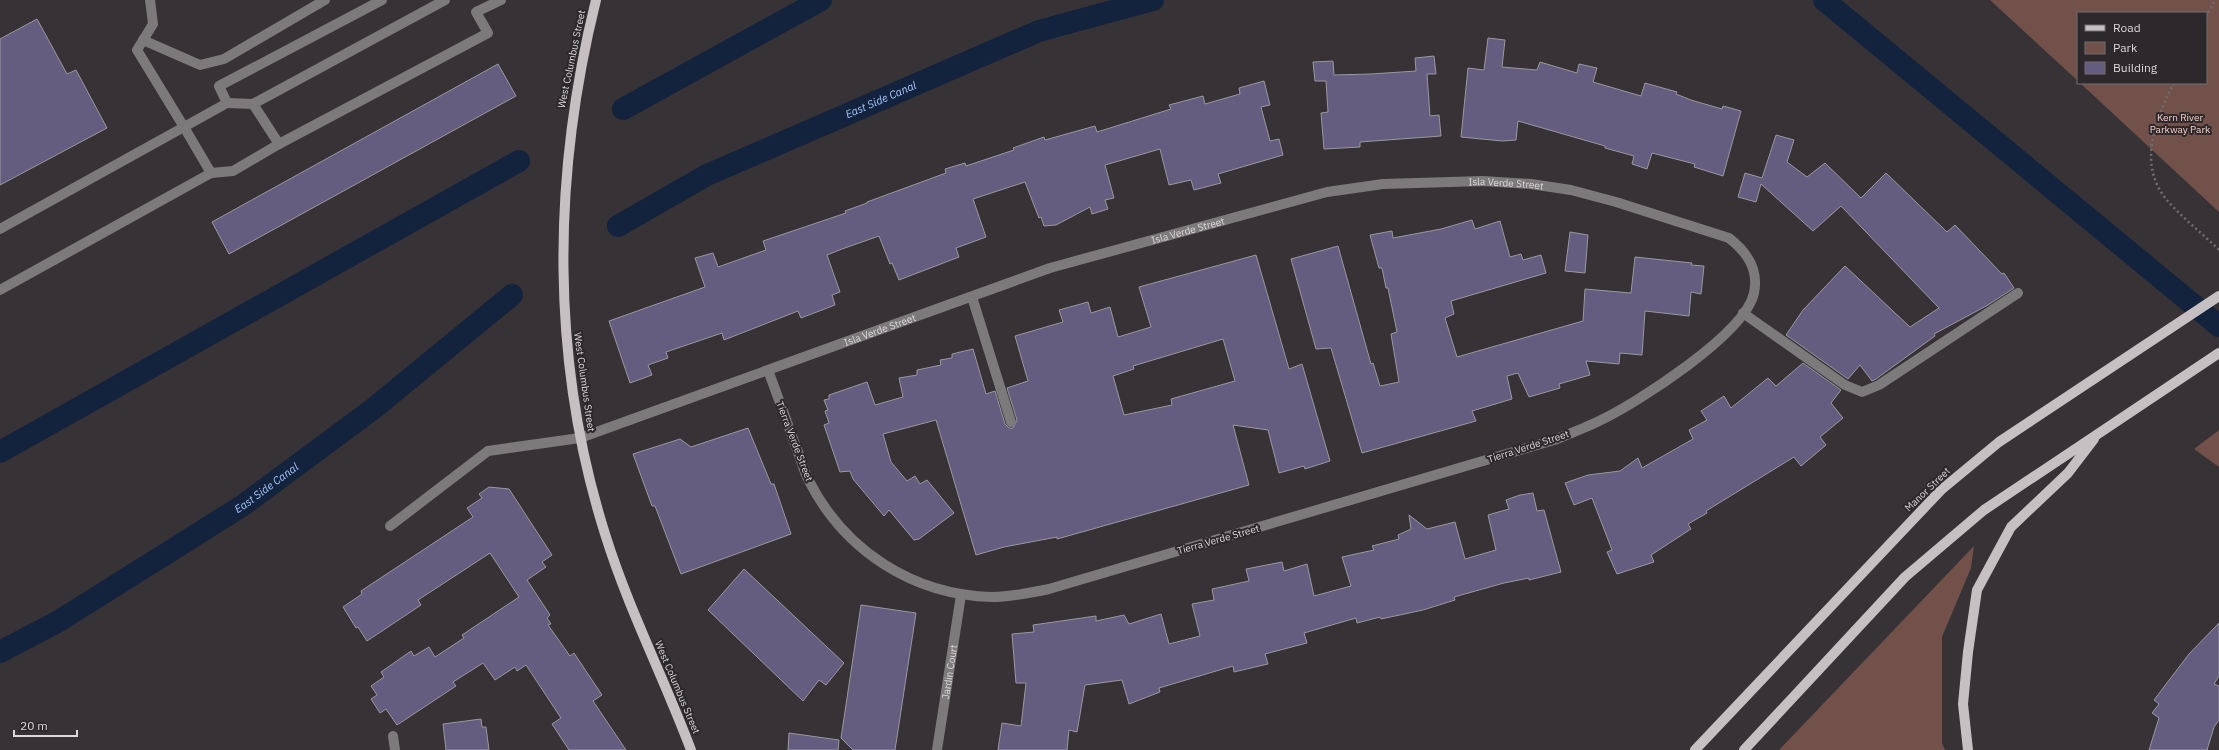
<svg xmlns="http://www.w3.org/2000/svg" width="2219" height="750" viewBox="0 0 2219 750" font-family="'IBM Plex Sans',sans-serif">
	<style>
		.green { fill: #71514a }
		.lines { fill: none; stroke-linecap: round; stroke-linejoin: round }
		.canal { stroke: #13223d; stroke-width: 22 }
		.building { fill: #645d80; stroke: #9a999e; fill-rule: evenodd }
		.path { stroke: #716e71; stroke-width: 2.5; stroke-dasharray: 2 3; stroke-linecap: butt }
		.minor { stroke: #7d7a7b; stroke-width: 10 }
		.major { stroke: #c6c0c2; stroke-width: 10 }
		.labels { text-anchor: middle; stroke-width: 4; stroke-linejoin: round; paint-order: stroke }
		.street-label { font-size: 10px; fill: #dbd9db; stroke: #2c282c }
		.park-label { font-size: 10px; fill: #facfc5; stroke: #2c282c }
		.water-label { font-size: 11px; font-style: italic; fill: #a6c7fe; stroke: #2c282c }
	</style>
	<rect width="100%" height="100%" fill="#363236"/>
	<g class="green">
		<path d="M1990,0h229v212l-139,-129h126v-70h-128v68z"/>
		<path d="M2219,430v37l-25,-18z"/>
		<path d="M1974,546l-3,22 -29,69v106l3,7h-166z"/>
	</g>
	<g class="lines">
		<g class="canal">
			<path d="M1824,0l395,326"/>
			<path d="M623,109l198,-109"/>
			<path id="s1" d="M618,226l89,-51 332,-144 114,-31"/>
			<path d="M0,452l519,-291"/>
			<path id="s2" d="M0,652l59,-31 183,-115 131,-97 139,-114"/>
		</g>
	</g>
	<g class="building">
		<path d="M37,19l30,55 9,-4 31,58 -107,57v-146z"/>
		<path d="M1488,38l17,2 -3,27 35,3 3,-8 37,11 2,-9 18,4 -4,14 48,14 4,-13 32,9 -1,2 15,6 31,9 1,-3 18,5 -18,65 -29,-9 1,-3 -43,-11 -5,16 -15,-5 2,-8 -29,-8v-2l-87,-25 -2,19 -14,1 -41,-4 7,-69 16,2z"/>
		<path d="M1434,56l2,18h-9l3,42 9,-1 2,21 -81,6v5l-36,2 -3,-36 7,-1 -2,-31h-11l-2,-19 20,-1 1,14 37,-1 45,-3 -1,-13z"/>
		<path d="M498,64l18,32 -287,158 -17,-32z"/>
		<path d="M1264,81l6,24 -9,2 9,34 9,-2 4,16 -65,19 3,9 -27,7 -3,-10 -22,5 -9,-36 -55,16 9,33 -9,2 3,9 -16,5 -2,-7 -34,18 -12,1 -3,-9 -2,1 -14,-36 -52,17 13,38 -30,11 3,9 -60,23 -7,-17 -2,1 -11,-28 -37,13 -15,6 13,37 -8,3 3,10 -34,13 -3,-7 -74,29 -2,-7 -56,19 2,6 -20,7 4,10 -22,8 -21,-62 96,-34 -10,-29 18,-5 5,14 48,-17 -3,-9 83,-28 -1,-2 22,-8v-1l79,-29 -1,-4 20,-6 1,3 48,-16 -1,-2 31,-11 1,3 50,-14 2,6 74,-23 -2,-4 34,-9 2,8 35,-10 -1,-6z"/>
		<path d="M1776,135l18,5 -7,22 20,15 18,-14 36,35 25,-25 61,59 8,-7 47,49 2,-1 10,15 -26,17 -54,29 1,2 -59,43 -4,2 -12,-16 -12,14 -62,-44 17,-25 42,-44 65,61 29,-19 -98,-102 -28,25 -52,-47 -5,18 -18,-5 7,-24 17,5z"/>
		<path d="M1472,220l3,9 25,-8 10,36 11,-3 2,6 18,-5 5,18 -95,28 3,13 -9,4 12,39 126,-36 2,-32 46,4 4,-36 57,6 -1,2 13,1 -3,28 -10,-2 -2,24 -44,-5 -3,44 -22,-2 -1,11 -33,-3 4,14 -31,9 1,4 -31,9 -11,-24 -11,3 5,23 -40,12 4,10 -114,32 -31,-105 -15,1 -25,-90 47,-13 33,118 2,-1 7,23 19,-4 -8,-48 6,-2 -9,-44h-2l-4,-20h-3l-9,-33 22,-4 1,7 48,-9z"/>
		<path d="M1570,232l18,3 -3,38 -20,-2z"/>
		<path d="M1256,255l33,114 13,-5 28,97 -25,8 -1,-3 -25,7 -11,-43 -35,-5 16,60 -192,54v-2l-53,10 -28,8 -40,-135 -53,14 8,28 16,19 8,-5 5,8 7,-4 27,33 -35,26 -5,1 -25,-30 -5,6 -31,-37 -3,-8 -10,1 -16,-47 5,-2 -4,-12 3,-1 -4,-10 5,-1v-4l38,-13 8,23 28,-8 -4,-19 18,-3v-5l24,-5 -1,-5 12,-2v-4l21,-5 13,45 9,-3 10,33 4,4h4l4,-8 -10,-32 21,-7 -13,-45 48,-14 -4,-12 29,-8 3,11 19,-6 8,30 33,-10 -12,-40zM1223,339l12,42 -64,18 1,6 -48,10 -11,-39 21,-7 -1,-3z"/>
		<path d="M1803,363l38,27 -10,13 12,15 -23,19 6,8 -25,21 -7,-9 -88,54 1,2 -19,11 3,5 -40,26 3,7 -37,12 -10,-22 5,-2 -20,-52 -18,7 -9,-22 23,-8 32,-4 18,-13 4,10 51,-29 -4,-9 18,-10 -6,-9 23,-15 7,12 37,-30 8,8z"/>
		<path d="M748,428l23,56h3l17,50 -110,40 -26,-68h-3l-19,-52 47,-15 11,8z"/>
		<path d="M489,487l20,2 43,66 -10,7 4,5 -19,13 23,35 -3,3 4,6 -3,1 22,31 4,-3 28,42 -9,6 33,49h-57l-17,-26 9,-6 -35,-53 -9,6 -2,-4 -20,13 -12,-17 -30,19 3,4 -59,39 -11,-16 -6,4 -9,-14 6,-4 -6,-9 13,-9 -3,-5 30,-21 3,5 15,-9 6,10 29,-19 -2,-3 57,-38 -29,-44 -72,47 3,5 -54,36 -9,-14 -2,1 -13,-21 19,-13 -1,-3 112,-74 -6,-9 15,-10 -3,-4z"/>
		<path d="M1533,493l4,18 7,-1 17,62 -32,8v-2l-25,5 -50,14 1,3 -32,10 -42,9 -1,-2 -23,6 -1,-5 -52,15 3,10 -42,11 3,10 -34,8 -1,-6 -74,22 1,4 -31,12 -7,-24 -37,5 -8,47 -8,-2 -2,20h-69l4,-27 19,3 5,-43h-10l-4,-49 22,-2 -1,-7 63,-9v5l28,-6 5,9 32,-10 8,30 31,-8 -8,-32 22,-4 -2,-11 37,-8 -3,-12 36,-7 2,9 23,-7 7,32 37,-10 -9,-29 32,-7 -2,-4 27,-7 -1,-4 13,-6 -2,-14 18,14 28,-7 10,37 31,-9 -8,-35 21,-6 -3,-9 14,-5z"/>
		<path d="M744,569l100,94 -18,22 -7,-5 -16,21 -95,-91z"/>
		<path d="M861,605l55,8 -21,137h-42l-12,-12z"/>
		<path d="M2219,623v53l-5,8 5,2v34l-5,7 -7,23h-58l10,-32 -7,-5 7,-9 -5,-4 35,-46z"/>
		<path d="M481,719l1,8h4l3,23h-43l-3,-26z"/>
		<path d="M789,733l50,7 -1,10h-50z"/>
	</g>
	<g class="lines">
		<g class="path">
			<path d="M2206,17l9,-17"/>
			<path d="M2174,83c-18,35 -37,80 -8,116 15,18 36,34 53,51"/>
		</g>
		<g class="minor">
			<path d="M150,0l3,24 -16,26 47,77 43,-24 -8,-17 163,-86"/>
			<path d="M143,40l57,25 24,-6 101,-59"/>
			<path d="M227,103l26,1 192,-104"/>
			<path d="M253,104l26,40 209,-111 -12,-21 25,-12"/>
			<path d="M211,173l22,-2 46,-27"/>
			<path d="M0,229l184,-102 27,46 -211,117"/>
			<path d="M972,297l39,125"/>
			<path d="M1743,313l102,72 17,7 17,-7 139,-92"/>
			<path id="s3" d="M390,526l98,-75 92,-13 470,-170 277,-76 56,-8 100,-3 48,3 40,6 45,12 113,36c18,14 30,31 25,55 -9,41 -117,110 -155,128 -14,7 -30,13 -45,19l-505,149c-19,4 -38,8 -57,8 -79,-2 -147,-46 -183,-116 -6,-11 -9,-25 -14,-37 -9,-25 -18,-49 -27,-74"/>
			<path d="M393,736l2,14"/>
			<path id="s4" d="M937,750l24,-155"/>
		</g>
		<g class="major">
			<path d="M596,0c-44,177 -46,362 10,537 23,73 58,141 85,213"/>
			<path d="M1695,750l246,-260 58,-48 220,-146"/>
			<path d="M1744,750l161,-173 79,-67 235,-157"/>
			<path d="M1968,750l-5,-46 5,-52 9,-62 34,-63 57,-54 26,-34"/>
		</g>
	</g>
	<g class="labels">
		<g class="street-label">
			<text transform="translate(571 59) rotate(-78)" y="4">West Columbus Street</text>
			<text dy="4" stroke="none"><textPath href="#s3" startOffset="1183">Isla Verde Street</textPath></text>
			<text dy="4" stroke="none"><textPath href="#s3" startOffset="859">Isla Verde Street</textPath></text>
			<text dy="4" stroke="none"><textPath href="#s3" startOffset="535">Isla Verde Street</textPath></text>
			<text transform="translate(585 382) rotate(82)" y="4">West Columbus Street</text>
			<text transform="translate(795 441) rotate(69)" y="4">Tierra Verde Street</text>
			<text transform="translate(1528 446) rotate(-18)" y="4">Tierra Verde Street</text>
			<text transform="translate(1927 489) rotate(-44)" y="4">Manor Street</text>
			<text transform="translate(1218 539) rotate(-16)" y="4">Tierra Verde Street</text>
			<text dy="4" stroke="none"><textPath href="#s4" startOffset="79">Jardin Court</textPath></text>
			<text transform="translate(678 687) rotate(67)" y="4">West Columbus Street</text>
		</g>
		<g class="park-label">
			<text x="2180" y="121">Kern River<tspan x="2180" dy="12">Parkway Park</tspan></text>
		</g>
		<g class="water-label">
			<text dy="4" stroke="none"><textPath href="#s1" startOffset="292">East Side Canal</textPath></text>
			<text dy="4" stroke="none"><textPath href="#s2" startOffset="313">East Side Canal</textPath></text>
		</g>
	</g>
	<rect x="2077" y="12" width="130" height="72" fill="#2c282c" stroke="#726f72"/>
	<rect x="2085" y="25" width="20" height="6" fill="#c6c0c2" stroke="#726f72"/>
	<text x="2113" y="32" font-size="12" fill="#dbd9db">Road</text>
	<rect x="2085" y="42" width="20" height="12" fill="#71514a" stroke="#726f72"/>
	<text x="2113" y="52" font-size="12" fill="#dbd9db">Park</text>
	<rect x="2085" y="62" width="20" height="12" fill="#645d80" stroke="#726f72"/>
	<text x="2113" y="72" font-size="12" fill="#dbd9db">Building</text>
	<path d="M14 730v6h63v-6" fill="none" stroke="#dbd9db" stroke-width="2"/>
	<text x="20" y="730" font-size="12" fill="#dbd9db" stroke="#2c282c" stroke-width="3" paint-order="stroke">20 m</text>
</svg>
